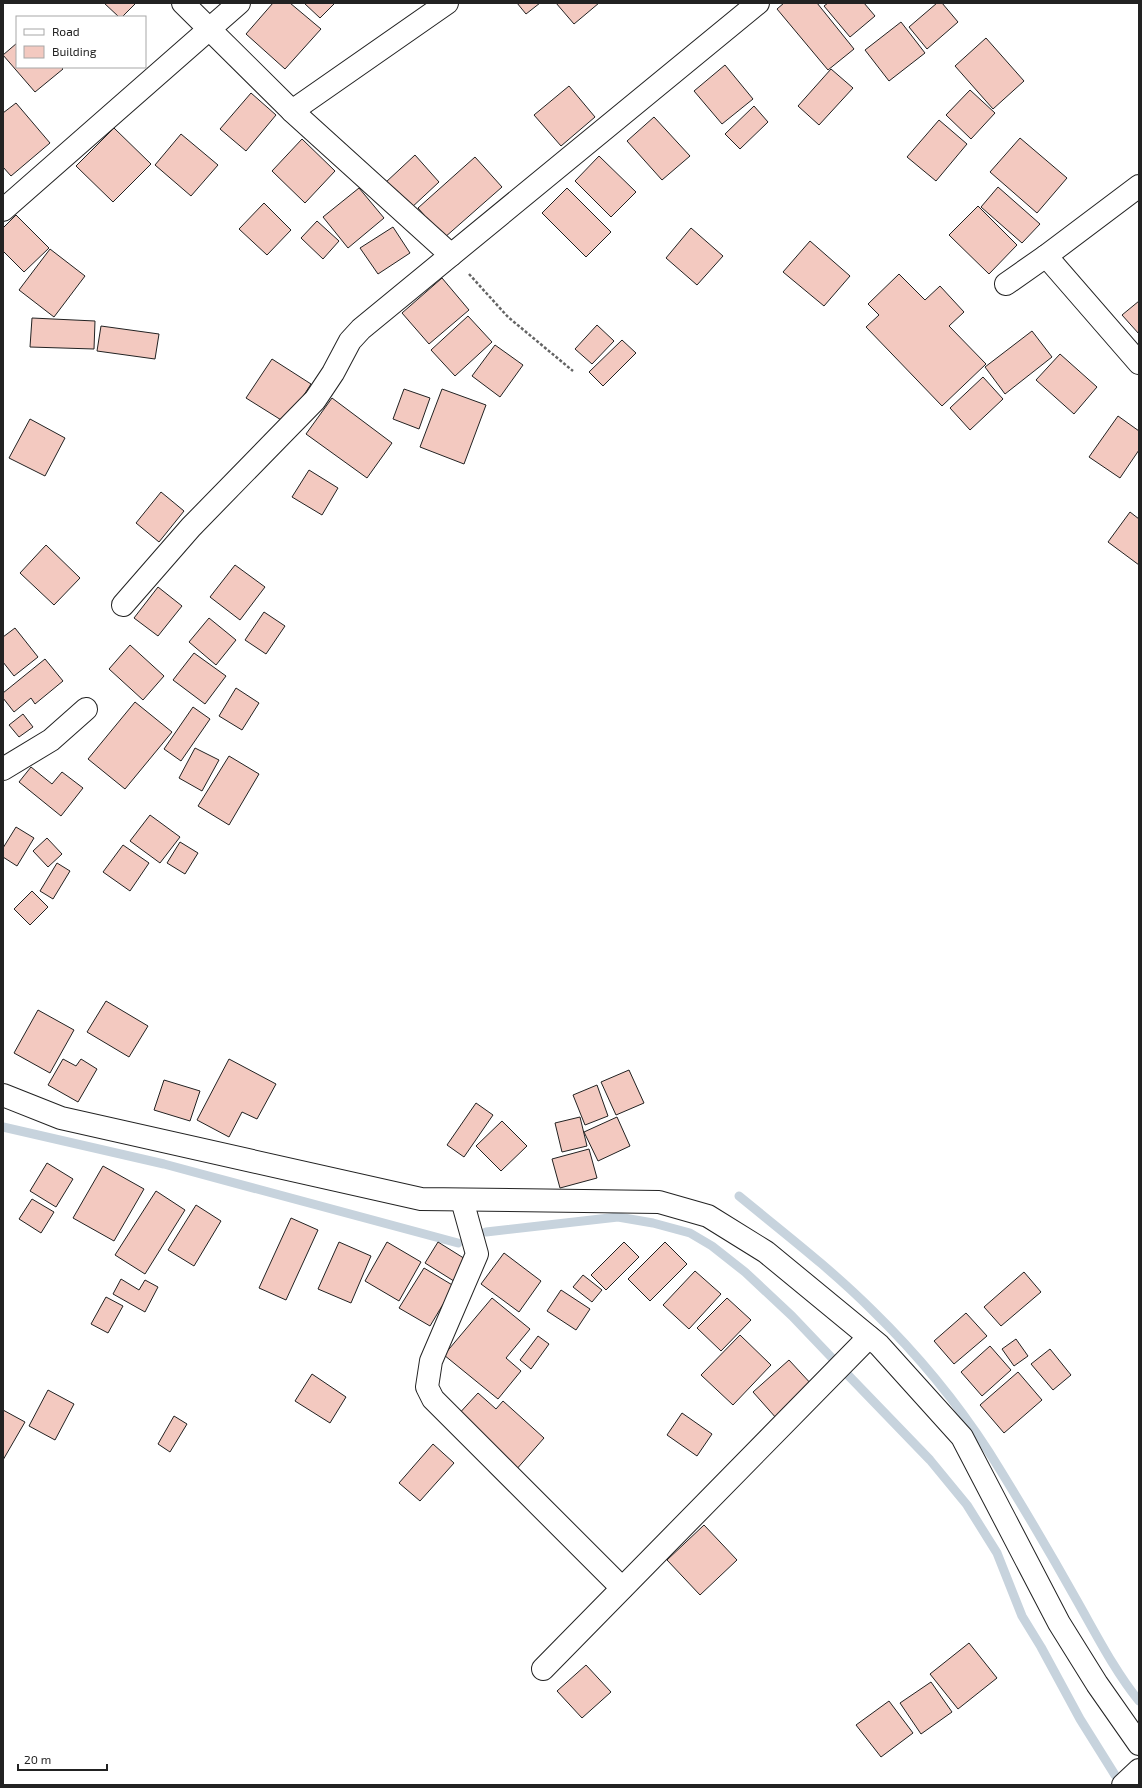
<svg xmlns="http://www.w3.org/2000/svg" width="1142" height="1788" viewBox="0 0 1142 1788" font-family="'Exo 2',sans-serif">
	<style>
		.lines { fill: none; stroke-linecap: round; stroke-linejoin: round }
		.stream { stroke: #c7d3dd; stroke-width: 9 }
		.building { fill: #f3c9c0; stroke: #222 }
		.minor-casing { stroke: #222; stroke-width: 24 }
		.path { stroke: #646464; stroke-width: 2.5; stroke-dasharray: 3 2; stroke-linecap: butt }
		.minor { stroke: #fff; stroke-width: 22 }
	</style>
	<rect width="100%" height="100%" fill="#fff"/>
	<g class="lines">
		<g class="stream">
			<path d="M3,1127l161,37 294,79"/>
			<path d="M739,1196c45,37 92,73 134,115 43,42 83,90 116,141 30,48 59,97 87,147 20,35 38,71 63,102"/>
			<path d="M486,1232l132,-15 35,6 37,10 22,13 33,26 47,44 41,43"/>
			<path d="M846,1373l84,87 37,45 30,48 25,63 19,31 39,72 35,56"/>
		</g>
	</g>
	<g class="building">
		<path d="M104,3h32l-14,14h-3z"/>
		<path d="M273,3h17l31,26 -36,40 -39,-35z"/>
		<path d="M304,3h31l-15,15z"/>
		<path d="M517,3h23l-14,11z"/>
		<path d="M556,3h43l-25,21z"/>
		<path d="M784,3h33l37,46 -26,21 -51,-61z"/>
		<path d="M828,3h36l11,13 -25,21 -26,-31z"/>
		<path d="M937,3h5l16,19 -31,27 -18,-22z"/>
		<path d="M901,22l24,31 -36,28 -24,-31z"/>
		<path d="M986,38l38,43 -31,28 -38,-43z"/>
		<path d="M17,43v24h44l2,2 -28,23 -32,-37z"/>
		<path d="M725,65l28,34 -31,25 -28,-33z"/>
		<path d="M831,69l22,19 -34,37 -21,-19z"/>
		<path d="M569,86l26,31 -34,29 -27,-31z"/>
		<path d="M970,90l25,23 -24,26 -25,-24z"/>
		<path d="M251,93l25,22 -30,36 -26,-22z"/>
		<path d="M16,103l34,40 -39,33 -8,-9v-54z"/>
		<path d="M754,106l14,16 -28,27 -15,-15z"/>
		<path d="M654,117l36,39 -28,24 -35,-39z"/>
		<path d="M939,120l28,24 -31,37 -29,-24z"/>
		<path d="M114,128l37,36 -38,38 -37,-36z"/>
		<path d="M181,134l37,31 -27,31 -36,-31z"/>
		<path d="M1020,138l47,40 -30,35 -47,-41z"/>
		<path d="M302,139l33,32 -30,32 -33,-32z"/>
		<path d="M415,155l24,27 -29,27 -25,-26z"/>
		<path d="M599,156l37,36 -25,25 -36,-36z"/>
		<path d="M475,157l27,30 -58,51 -26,-30z"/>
		<path d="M998,187l42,37 -18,19 -41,-36z"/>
		<path d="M359,188l25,30 -36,30 -25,-31z"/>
		<path d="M567,188l44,44 -25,25 -44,-44z"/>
		<path d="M264,203l27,27 -24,25 -28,-26z"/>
		<path d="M978,206l39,39 -28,29 -40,-39z"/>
		<path d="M16,215l33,33 -25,24 -21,-21v-23z"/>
		<path d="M317,221l22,20 -16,18 -22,-21z"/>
		<path d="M393,227l17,26 -32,21 -18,-26z"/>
		<path d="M691,228l32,28 -26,29 -31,-27z"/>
		<path d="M810,241l40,35 -26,30 -41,-34z"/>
		<path d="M50,249l35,27 -31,41 -35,-27z"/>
		<path d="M899,274l26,26 15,-14 24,26 -15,14 37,38 -44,42 -76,-79 13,-12 -11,-11z"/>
		<path d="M442,278l27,32 -40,34 -27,-31z"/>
		<path d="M1139,301v33l-17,-19z"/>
		<path d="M468,316l24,26 -37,34 -24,-26z"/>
		<path d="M32,318l63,3 -1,28 -64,-2z"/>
		<path d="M597,325l17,16 -22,23 -17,-15z"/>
		<path d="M101,326l58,8 -4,25 -58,-8z"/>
		<path d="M1032,331l20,26 -47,37 -20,-27z"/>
		<path d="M622,340l14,13 -33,33 -14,-14z"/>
		<path d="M495,345l28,20 -23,32 -28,-21z"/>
		<path d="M1060,354l37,33 -23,27 -38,-34z"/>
		<path d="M272,359l39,25 -25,39 -40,-25z"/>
		<path d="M983,377l20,22 -33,31 -20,-22z"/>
		<path d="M404,389l26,9 -11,31 -26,-10z"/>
		<path d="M442,389l44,16 -22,59 -44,-17z"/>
		<path d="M332,398l60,45 -25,35 -61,-44z"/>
		<path d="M1118,416l21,15v19l-19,28 -31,-21z"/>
		<path d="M30,419l35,19 -20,38 -36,-18z"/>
		<path d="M309,470l29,18 -16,27 -30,-18z"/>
		<path d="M161,492l23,19 -25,31 -23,-19z"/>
		<path d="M1130,512l9,7v46l-31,-23z"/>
		<path d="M46,545l34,33 -26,27 -34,-32z"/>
		<path d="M235,565l30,22 -25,33 -30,-23z"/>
		<path d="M158,587l24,19 -24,30 -24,-18z"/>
		<path d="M264,612l21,14 -19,28 -21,-14z"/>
		<path d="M209,618l27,22 -20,25 -27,-23z"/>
		<path d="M15,628l23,29 -24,19 -11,-14v-25z"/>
		<path d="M130,645l34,31 -21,24 -34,-31z"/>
		<path d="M194,653l32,23 -21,28 -32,-24z"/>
		<path d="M45,659l18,22 -28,23 -4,-6 -17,14 -11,-14v-5z"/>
		<path d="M236,688l23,15 -17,27 -23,-14z"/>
		<path d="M135,702l37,30 -47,57 -37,-30z"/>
		<path d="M193,707l17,12 -29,42 -17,-12z"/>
		<path d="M23,714l10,13 -14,10 -10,-12z"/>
		<path d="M195,748l24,12 -17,31 -23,-13z"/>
		<path d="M229,756l30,18 -30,51 -31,-19z"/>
		<path d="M31,767l21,17 10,-12 21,16 -22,28 -42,-34z"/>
		<path d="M150,815l30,22 -20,26 -30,-22z"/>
		<path d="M16,827l18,11 -17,28 -14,-9v-9z"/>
		<path d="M47,838l15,16 -14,13 -15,-16z"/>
		<path d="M180,842l18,11 -13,21 -18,-11z"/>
		<path d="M123,845l26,18 -19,28 -27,-19z"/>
		<path d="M57,863l13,8 -17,28 -13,-8z"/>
		<path d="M32,891l16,16 -18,18 -16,-16z"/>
		<path d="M106,1001l42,25 -19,31 -42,-25z"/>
		<path d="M38,1010l36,20 -24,43 -36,-20z"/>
		<path d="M63,1059l13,7 5,-7 16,10 -19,33 -30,-17z"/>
		<path d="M229,1059l47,25 -19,35 -15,-7 -13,25 -32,-17z"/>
		<path d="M629,1070l15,33 -28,12 -15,-33z"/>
		<path d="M164,1080l36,11 -10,30 -36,-11z"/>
		<path d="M597,1085l11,31 -23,9 -12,-30z"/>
		<path d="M476,1103l17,12 -29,42 -17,-12z"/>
		<path d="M580,1117l7,29 -25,6 -7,-29z"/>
		<path d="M617,1117l13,29 -32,15 -14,-29z"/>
		<path d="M502,1121l25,25 -26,25 -25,-25z"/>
		<path d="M589,1149l8,29 -37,10 -8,-29z"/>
		<path d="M47,1163l26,16 -17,28 -26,-16z"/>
		<path d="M103,1166l41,23 -30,52 -41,-23z"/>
		<path d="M156,1191l29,19 -40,64 -30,-19z"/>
		<path d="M32,1199l22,13 -13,21 -22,-14z"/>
		<path d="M196,1205l25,16 -27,45 -26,-16z"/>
		<path d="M291,1218l27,12 -32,70 -27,-12z"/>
		<path d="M339,1242l32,14 -20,47 -33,-14z"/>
		<path d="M387,1242l34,20 -22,39 -34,-20z"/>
		<path d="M438,1242l32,20 -13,21 -32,-20z"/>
		<path d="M624,1242l15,15 -33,33 -15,-15z"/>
		<path d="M665,1242l22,22 -37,37 -22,-22z"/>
		<path d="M504,1253l37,28 -22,31 -38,-28z"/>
		<path d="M424,1268l30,18 -24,40 -31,-18z"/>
		<path d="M695,1271l26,23 -32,35 -26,-24z"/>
		<path d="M1024,1272l17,20 -40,34 -17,-19z"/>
		<path d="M583,1275l19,15 -10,12 -19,-15z"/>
		<path d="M121,1279l18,11 6,-10 13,7 -13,25 -32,-18z"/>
		<path d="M561,1290l29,19 -14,21 -29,-19z"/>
		<path d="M106,1297l17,9 -15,27 -17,-9z"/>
		<path d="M492,1298l38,31 -24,29 15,13 -23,28 -54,-44z"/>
		<path d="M727,1298l24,22 -30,31 -24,-23z"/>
		<path d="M966,1313l21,23 -33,28 -20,-23z"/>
		<path d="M740,1335l31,30 -38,40 -32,-30z"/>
		<path d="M538,1336l11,8 -18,25 -11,-9z"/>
		<path d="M1016,1339l12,17 -14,10 -12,-17z"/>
		<path d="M990,1346l21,24 -29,26 -21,-24z"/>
		<path d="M1050,1349l21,26 -18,15 -22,-26z"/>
		<path d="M789,1360l24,26 -36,33 -24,-27z"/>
		<path d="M1018,1372l24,28 -38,33 -24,-28z"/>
		<path d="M312,1374l34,23 -16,26 -35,-22z"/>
		<path d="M48,1390l26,14 -19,36 -26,-14z"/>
		<path d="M478,1393l18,16 7,-8 41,37 -29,33 -59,-54z"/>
		<path d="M3,1410l22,12 -22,38z"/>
		<path d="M682,1413l30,21 -15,22 -30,-21z"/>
		<path d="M174,1416l13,8 -17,28 -12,-8z"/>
		<path d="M433,1444l21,19 -34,38 -21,-18z"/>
		<path d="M704,1525l33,35 -37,35 -33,-35z"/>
		<path d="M969,1643l28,35 -39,31 -28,-35z"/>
		<path d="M586,1665l25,27 -29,26 -25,-27z"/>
		<path d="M931,1682l21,30 -31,22 -21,-31z"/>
		<path d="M889,1701l24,32 -32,24 -25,-32z"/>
	</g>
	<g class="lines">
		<g class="minor-casing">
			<g id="minor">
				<path d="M183,3l109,108 159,144"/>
				<path d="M292,111l155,-108"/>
				<path d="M3,210l236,-207"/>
				<path d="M1046,256l93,107"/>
				<path d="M1006,284l40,-28 93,-70"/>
				<path d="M123,605l68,-78 124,-127 18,-27 17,-32 11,-12 397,-326"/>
				<path d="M3,769l48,-29 35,-31"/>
				<path d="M3,1095l58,23 360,81 238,3 49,14 58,36 113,93 83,92 97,186 38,61 42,60"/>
				<path d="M462,1200l15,54 -46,107 -4,26 6,12 189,189"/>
				<path d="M543,1669l326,-332"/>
				<path d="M1123,1785l16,-15"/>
			</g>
		</g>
		<path class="path" d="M469,274l39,43 65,54"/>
		<use href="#minor" class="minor"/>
	</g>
	<rect width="1142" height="1788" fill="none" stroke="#222222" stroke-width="8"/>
	<rect x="16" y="16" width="130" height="52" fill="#ffffff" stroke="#a7a7a7"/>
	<rect x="24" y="29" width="20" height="6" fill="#ffffff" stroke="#a7a7a7"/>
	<text x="52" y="36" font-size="12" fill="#222222">Road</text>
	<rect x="24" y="46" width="20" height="12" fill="#f3c9c0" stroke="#a7a7a7"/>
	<text x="52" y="56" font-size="12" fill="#222222">Building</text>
	<path d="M18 1764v6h89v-6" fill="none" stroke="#222222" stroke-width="2"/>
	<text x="24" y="1764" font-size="12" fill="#222222" stroke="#ffffff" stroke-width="3" paint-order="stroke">20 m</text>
</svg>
